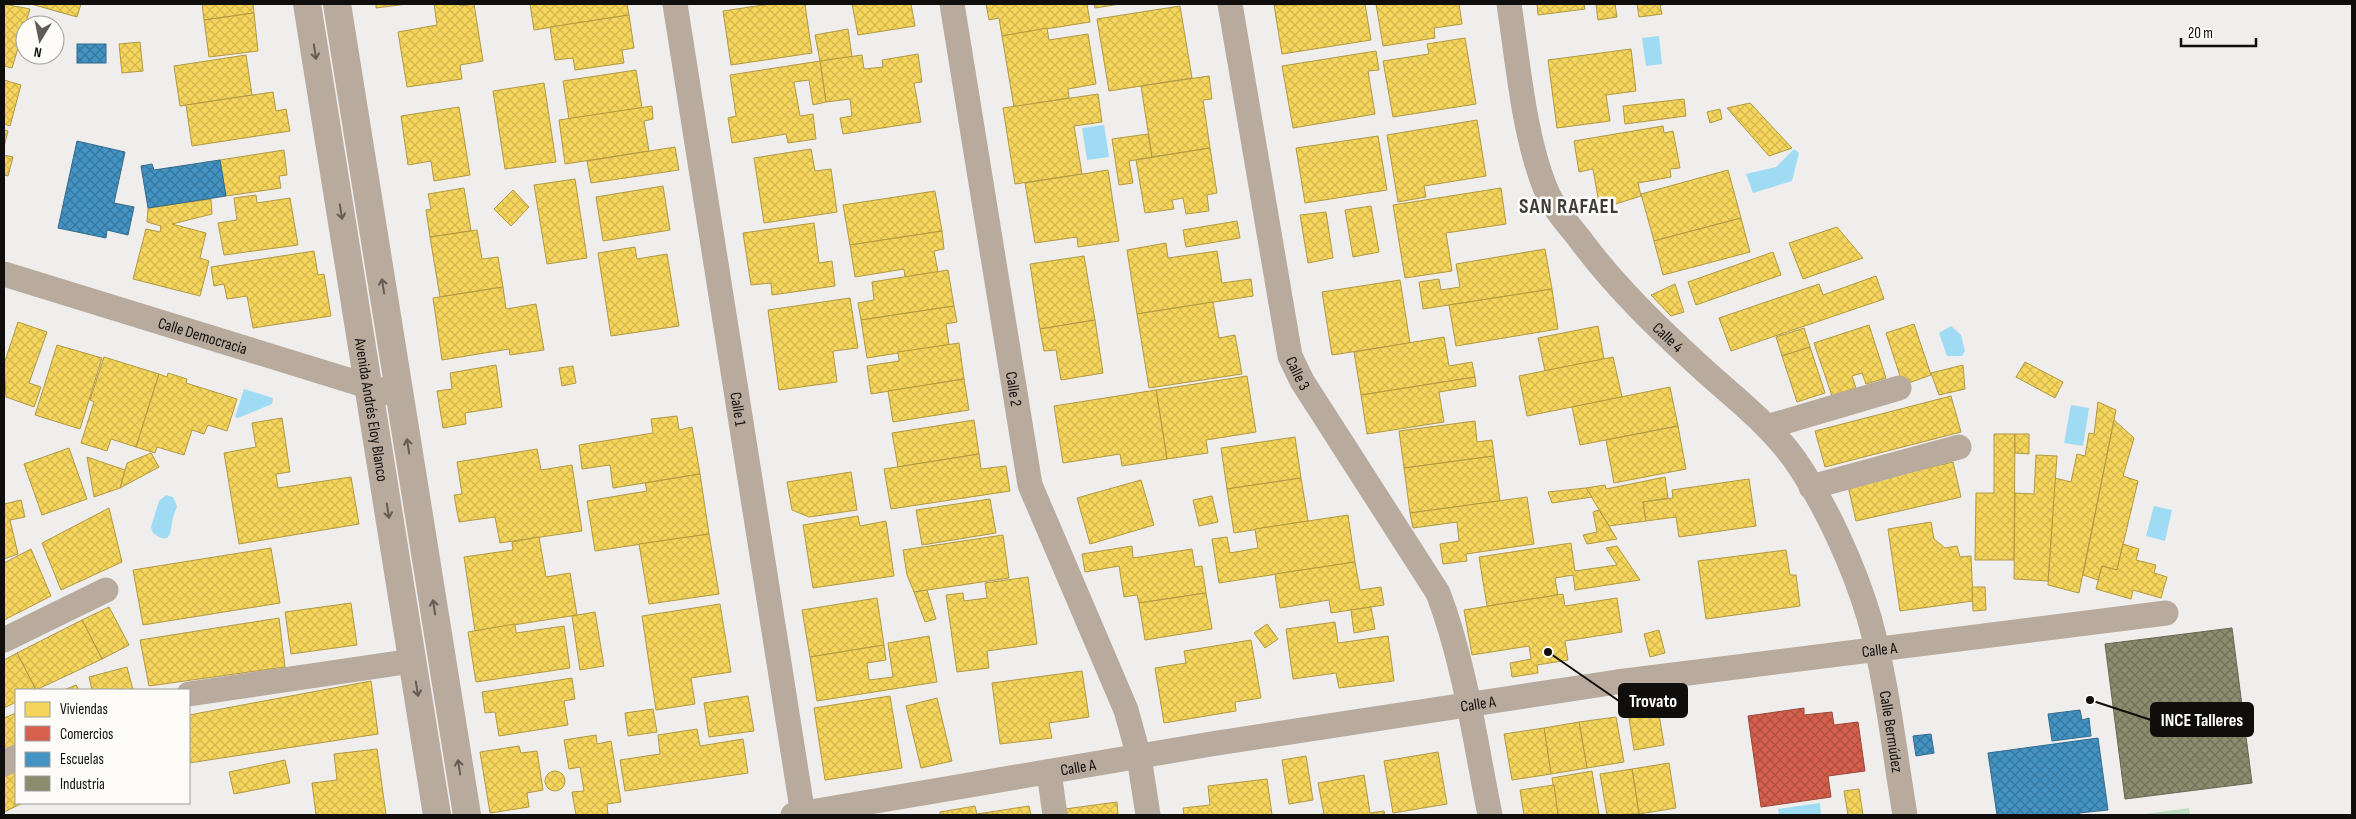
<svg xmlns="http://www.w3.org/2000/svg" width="2356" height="819" viewBox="0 0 2356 819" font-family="'Sofia Sans Condensed',sans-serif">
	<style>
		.pitch { fill: #c0dfc2 }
		.water { fill: #9fdbf3 }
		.homes { fill: url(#homes-cross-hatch); stroke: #b19944 }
		.shops { fill: url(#shops-cross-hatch); stroke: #9a473a }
		.schools { fill: url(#schools-cross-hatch); stroke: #336b8c }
		.industry { fill: url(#industry-cross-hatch); stroke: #666651 }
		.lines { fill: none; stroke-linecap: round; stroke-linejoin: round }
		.minor { stroke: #b8aa9d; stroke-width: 25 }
		.tertiary { stroke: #b8aa9d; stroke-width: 28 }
		.oneway { stroke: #645c55 }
		.labels { text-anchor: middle; stroke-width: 5; stroke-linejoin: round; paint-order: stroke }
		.street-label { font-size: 16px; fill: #0f0e0d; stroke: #fdfcf9 }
		.district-label { font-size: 21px; font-weight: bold; letter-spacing: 1px; fill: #3e3d3b; stroke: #fdfcf9 }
		.leader { fill: none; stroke: #0f0e0d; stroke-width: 2 }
		.callout-dot { fill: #0f0e0d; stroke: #fdfcf9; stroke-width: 2 }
		.callout { fill: #0f0e0d; stroke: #0f0e0d; stroke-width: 2 }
		.callout-label { font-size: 18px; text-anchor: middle; font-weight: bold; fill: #fff }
	</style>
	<defs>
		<pattern id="homes-cross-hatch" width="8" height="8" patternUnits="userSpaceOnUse" patternTransform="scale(1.25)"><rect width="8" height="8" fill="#f6d55c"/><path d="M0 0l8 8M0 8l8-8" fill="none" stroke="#d2b64f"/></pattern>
		<pattern id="shops-cross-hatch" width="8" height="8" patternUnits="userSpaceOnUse" patternTransform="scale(1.25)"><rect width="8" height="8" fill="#d6604d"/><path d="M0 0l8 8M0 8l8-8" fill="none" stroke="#ac4e3e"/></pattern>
		<pattern id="schools-cross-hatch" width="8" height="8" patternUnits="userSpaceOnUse" patternTransform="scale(1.25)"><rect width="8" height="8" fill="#4393c3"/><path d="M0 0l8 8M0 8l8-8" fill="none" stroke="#36769d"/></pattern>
		<pattern id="industry-cross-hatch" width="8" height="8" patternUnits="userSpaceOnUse" patternTransform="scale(1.25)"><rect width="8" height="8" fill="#8c8c6e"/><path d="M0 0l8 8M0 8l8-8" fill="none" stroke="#717159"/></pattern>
	</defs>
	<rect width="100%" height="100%" fill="#efeeed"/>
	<path class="pitch" d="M2189,808l1,7h-53z"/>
	<g class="water">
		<path d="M1659,36l3,28 -16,2 -4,-28z"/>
		<path d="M1104,125l5,32 -22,3 -5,-32z"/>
		<path d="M1794,149l5,4 -7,28 -39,12 -7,-19 30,-7z"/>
		<path d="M1951,326l10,9 4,16 -3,5h-15l-8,-23z"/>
		<path d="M244,389l29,9 -1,6 -34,14 -3,-1z"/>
		<path d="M2071,405l18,3 -6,38 -19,-3z"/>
		<path d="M166,495l7,2 4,9c-1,4 -3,8 -4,12 -3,10 0,30 -20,15l-2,-6 8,-26z"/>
		<path d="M2154,506l18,4 -7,31 -19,-5z"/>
		<path d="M1820,803l1,12h-42l-1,-6z"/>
	</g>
	<g class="homes">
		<path d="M4,4l26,5 -18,59 -8,-2z"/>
		<path d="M31,4h50l-4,13z"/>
		<path d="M202,4h51l1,9 -50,7z"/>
		<path d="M376,4h31l-31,4z"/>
		<path d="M434,4h25l1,2 14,-2 9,57 -23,4 2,14 -55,8 -9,-55 39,-7z"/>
		<path d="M530,4h97l2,11 -95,15z"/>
		<path d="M770,4h40l-5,1 7,48 -81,12 -8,-54z"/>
		<path d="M852,4h59l4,22 -57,9z"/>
		<path d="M986,4h101l3,18 -88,14 -3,-18 -10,2z"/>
		<path d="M1094,4h26l-25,4z"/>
		<path d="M1365,4l6,36 -89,14 -8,-49z"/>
		<path d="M1376,4h83l3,20 -28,4 1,10 -52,8z"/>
		<path d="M1537,4h47l1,5 -47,6z"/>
		<path d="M1615,4l2,13 -19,3 -2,-15z"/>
		<path d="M1637,4h33l-10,1 2,9 -23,3z"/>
		<path d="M1180,6l12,72 -83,13 -12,-72z"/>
		<path d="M254,13l4,38 -49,6 -5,-37z"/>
		<path d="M629,15l5,33 -12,2 2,13 -49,7 -2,-12 -18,2 -5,-33z"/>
		<path d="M1047,28l2,12 39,-6 8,50 -28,5 1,9 -55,9 -12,-71z"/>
		<path d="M848,29l4,28 -32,4 -5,-26z"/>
		<path d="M1465,38l11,66 -83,13 -10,-56 46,-7 -2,-10z"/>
		<path d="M140,42l3,29 -21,2 -3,-29z"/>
		<path d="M1631,49l5,42 -30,4 4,26 -53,7 -9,-68z"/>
		<path d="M1376,51l3,19 -11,1 7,43 -82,14 -11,-62z"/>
		<path d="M918,54l4,28 -8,1 7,39 -78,12 -3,-16 12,-2 -2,-17 -24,3 -6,-41 42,-6 2,14 19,-2 -1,-7z"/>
		<path d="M246,55l6,40 -72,11 -6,-40z"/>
		<path d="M820,61l6,41 -13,3 -4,-25 -15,2 6,34 13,-2 3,25 -28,4 -2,-9 -54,9 -4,-25 8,-2 -6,-41z"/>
		<path d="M636,70l6,38 -73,11 -6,-38z"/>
		<path d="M1209,76l3,23 -9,1 7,48 -58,9 -11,-71z"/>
		<path d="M4,80l17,5 -11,41 -6,-2z"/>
		<path d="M544,83l12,79 -51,7 -12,-78z"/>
		<path d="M273,92l3,19 10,-2 4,22 -98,15 -6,-41z"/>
		<path d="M1098,94l4,28 -28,4 8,48 -67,10 -12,-76z"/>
		<path d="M1684,99l2,17 -61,8 -2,-18z"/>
		<path d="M1750,103l42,45 -23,8 -42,-48z"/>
		<path d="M652,106l1,13 -9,2 5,30 -84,13 -6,-44z"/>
		<path d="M459,107l11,68 -36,6 -3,-20 -23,4 -7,-49z"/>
		<path d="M1720,109l2,10 -12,4 -3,-11z"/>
		<path d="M1477,120l9,56 -62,10 2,11 -28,5 -11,-67z"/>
		<path d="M1663,126l1,7 9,-2 7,37 -10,1 1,8 -33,6 3,13 -41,13 -7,-40 -14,3 -5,-31z"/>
		<path d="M4,130l4,1 -4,16z"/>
		<path d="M1148,134l4,23 -23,4 4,22 -14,2 -7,-46z"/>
		<path d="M1378,136l9,54 -82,13 -9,-55z"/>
		<path d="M675,147l4,23 -88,13 -4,-22z"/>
		<path d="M1210,148l7,45 -10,2 2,16 -23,3 -3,-16 -11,2 2,9 -29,4 -9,-53z"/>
		<path d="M811,149l4,22 16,-2 6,43 -73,11 -10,-65z"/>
		<path d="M284,150l3,25 -8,1 2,12 -55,8 -6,-36z"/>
		<path d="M4,155l9,2 -5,19 -4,-1z"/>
		<path d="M1108,170l11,71 -41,6 -1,-10 -42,6 -10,-60z"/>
		<path d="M1728,170l13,48 -87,23 -13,-47z"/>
		<path d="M575,179l12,79 -40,6 -13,-79z"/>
		<path d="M663,186l7,44 -67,11 -7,-44z"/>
		<path d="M464,188l7,43 -41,6 -4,-27 5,-1 -3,-15z"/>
		<path d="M1501,188l5,36 -60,9 6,38 -47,7 -12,-73z"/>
		<path d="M513,190l16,17 -18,19 -17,-17z"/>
		<path d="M935,191l7,40 -92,14 -7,-40z"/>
		<path d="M256,195l1,8 33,-5 8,47 -74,10 -6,-32 19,-3 -3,-22z"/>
		<path d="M211,199l1,15 -40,10 34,9 -6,25 9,3 -9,35 -67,-17 13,-50 14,3 1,-6 -14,-4 1,-14z"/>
		<path d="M1371,206l8,46 -26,5 -8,-47z"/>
		<path d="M1326,212l7,46 -25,5 -8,-48z"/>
		<path d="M1741,218l9,34 -87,23 -9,-34z"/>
		<path d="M1237,221l3,17 -54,9 -3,-17z"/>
		<path d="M814,223l5,40 13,-2 3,25 -63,9 -1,-12 -20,2 -8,-52z"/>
		<path d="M1837,227l26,31 -60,21 -14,-36z"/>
		<path d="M477,230l5,29 16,-2 5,30 -63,10 -10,-60z"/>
		<path d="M942,231l2,18 -10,2 4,21 -33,5 -1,-8 -49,8 -5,-32z"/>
		<path d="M1166,243l2,15 49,-7 5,32 29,-4 2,17 -116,18 -10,-64z"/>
		<path d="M635,247l2,12 30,-5 12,72 -68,10 -13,-83z"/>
		<path d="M1545,249l7,40 -129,20 -4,-27 20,-3 2,11 19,-3 -4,-23z"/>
		<path d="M314,251l4,24 6,-1 7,42 -78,12 -6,-32 -20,3 -3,-15 -10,2 -3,-19z"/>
		<path d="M1773,252l8,23 -85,30 -8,-23z"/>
		<path d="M1084,256l11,64 -55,9 -10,-65z"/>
		<path d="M948,270l6,36 -93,14 -3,-17 16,-3 -2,-18z"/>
		<path d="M1876,276l8,23 -153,52 -12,-33 100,-34 4,11z"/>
		<path d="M1400,280l10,63 -78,12 -10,-63z"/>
		<path d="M1675,284l9,28 -13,4 -20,-21z"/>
		<path d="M503,287l3,22 30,-5 8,46 -34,5 -1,-6 -67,11 -9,-62z"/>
		<path d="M1552,289l6,40 -102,17 -7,-41z"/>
		<path d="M850,298l8,50 -25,3 4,31 -58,8 -11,-80z"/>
		<path d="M1213,302l6,36 16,-3 7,39 -93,14 -12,-74z"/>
		<path d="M954,306l3,16 -11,2 3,21 -82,13 -6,-38z"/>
		<path d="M1095,320l8,53 -42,7 -5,-30 -12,1 -4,-22z"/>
		<path d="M18,322l29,10 -18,51 12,4 -7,20 -28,-10 -2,-33z"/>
		<path d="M1914,324l17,51 -28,10 -17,-52z"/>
		<path d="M1869,325l17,53 -20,6 -4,-11 -10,3 4,12 -24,8 -18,-53z"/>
		<path d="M1598,326l6,33 -59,12 -7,-33z"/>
		<path d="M1804,328l6,19 -28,9 -6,-19z"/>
		<path d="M1444,337l5,29 23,-4 3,15 -114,18 -7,-43z"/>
		<path d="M959,343l5,36 -93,15 -4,-28 32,-5 -1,-9z"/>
		<path d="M57,345l45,13 -22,71 -45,-14z"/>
		<path d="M1810,347l15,46 -28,9 -15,-46z"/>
		<path d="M104,357l55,17 -23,73 -25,-8 -4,12 -26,-8 13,-41 -4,-2z"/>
		<path d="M1613,357l9,40 -95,19 -8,-40z"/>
		<path d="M2025,362l38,20 -8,16 -39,-21z"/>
		<path d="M496,365l6,42 -37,6 1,11 -23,4 -6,-37 15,-2 -2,-16z"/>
		<path d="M1963,365l2,24 -26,6 -8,-22z"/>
		<path d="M573,366l3,17 -14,3 -3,-18z"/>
		<path d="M168,373l19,6 -1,4 51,16 -10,32 -19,-6 -4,9 -12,-4 -8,25 -27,-8 -2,6 -19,-6 23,-73 8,3z"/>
		<path d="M1247,376l9,56 -50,8 2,13 -41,6 -11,-69z"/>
		<path d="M1475,377l1,9 -37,6 5,30 -77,12 -6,-39z"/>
		<path d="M964,379l5,31 -76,12 -5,-31z"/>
		<path d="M1670,387l8,39 -98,19 -8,-38z"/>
		<path d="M1156,390l11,69 -45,7 -2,-12 -57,9 -9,-57z"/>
		<path d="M1951,396l10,36 -136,35 -10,-36z"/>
		<path d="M2098,402l18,8 -37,183 -31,-8 7,-107 16,4 6,-28 8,2 4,-23 5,1z"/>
		<path d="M677,416l2,14 13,-3 8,47 -87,14 -3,-23 -28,4 -3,-24 74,-12 -2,-14z"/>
		<path d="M282,418l8,54 -14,2 2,14 73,-11 8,47 -120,20 -15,-91 32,-6 -4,-24z"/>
		<path d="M974,420l5,34 -81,13 -6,-34z"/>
		<path d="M2114,420l20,18 -11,38 15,5 -21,89 -15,-4 -4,14 -15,-5z"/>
		<path d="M1475,421l2,21 15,-2 2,16 -90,12 -5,-37z"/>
		<path d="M1678,426l8,43 -72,14 -8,-43z"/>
		<path d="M1994,434h21l-1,126h-39l1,-67h18z"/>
		<path d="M2015,434h14v20l-14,-1z"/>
		<path d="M1295,437l6,41 -74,11 -6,-41z"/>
		<path d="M69,448l18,51 -45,16 -18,-51z"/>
		<path d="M537,449l4,21 31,-5 10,66 -82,12 -5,-26 -36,5 -5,-27 8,-1 -5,-32z"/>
		<path d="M151,453l8,14 -39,21 7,-25z"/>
		<path d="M979,454l2,15 25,-3 4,25 -119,18 -7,-40z"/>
		<path d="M2036,455l21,1 -9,125 -34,-2 1,-86 19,1z"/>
		<path d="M1494,456l6,45 -90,12 -6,-45z"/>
		<path d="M87,457l38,13 -5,18 -26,9z"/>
		<path d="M1953,462l8,35 -105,24 -8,-35z"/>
		<path d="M851,472l6,38 -48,7 -17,-7 -5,-28z"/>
		<path d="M700,474l9,60 -114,17 -8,-50 60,-10 -2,-8z"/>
		<path d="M1665,477l3,21 -25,4 3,19 -37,5 -23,-38 19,-3 1,4z"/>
		<path d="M1301,478l7,43 -74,12 -7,-44z"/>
		<path d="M1749,479l7,47 -77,11 -3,-20 -30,4 -3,-19 30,-4 -1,-8z"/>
		<path d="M1141,480l13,45 -64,19 -13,-46z"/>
		<path d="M1586,488l6,9 -40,6 -4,-11z"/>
		<path d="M1212,496l6,26 -19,4 -6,-26z"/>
		<path d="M1527,497l7,47 -68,10 1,7 -24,3 -3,-20 19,-3 -2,-19 -44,6 -3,-15z"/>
		<path d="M990,499l6,34 -74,12 -6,-35z"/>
		<path d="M21,500l4,17 -15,3 8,34 -14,5v-55z"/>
		<path d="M109,508l13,54 -61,28 -19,-47z"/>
		<path d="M1599,510l18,29 -30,5 -4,-9 14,-3 -4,-20z"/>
		<path d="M1348,515l7,47 -136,21 -7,-44 15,-2 3,16 28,-5 -3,-19z"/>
		<path d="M858,516l2,10 26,-5 8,55 -81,12 -10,-63z"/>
		<path d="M1931,522l3,17 11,9 12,-2 3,11 11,-1 2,45 -73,10 -12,-82z"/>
		<path d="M709,534l10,60 -70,10 -10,-60z"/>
		<path d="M1003,535l6,43 -95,14 -7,-17 -4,-25z"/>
		<path d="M539,537l7,40 24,-4 7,42 -102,16 -11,-74 49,-7 -1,-8z"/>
		<path d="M1571,543l4,28 42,-6 -11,-17 11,-2 23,34 -65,10 -2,-15 -18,3 3,17 -71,11 -8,-49z"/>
		<path d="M2123,544l16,5 -3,11 20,5 -2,8 13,4 -6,21 -28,-8 -2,9 -35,-10 6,-23 15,4z"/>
		<path d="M1132,546l1,12 59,-9 3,18 7,-1 4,27 -67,10 -2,-8 -13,2 -5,-31 -34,6 -3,-18z"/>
		<path d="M271,548l9,55 -137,22 -10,-55z"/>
		<path d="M31,549l20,47 -47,24v-57z"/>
		<path d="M1786,550l4,25h6l4,31 -94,13 -8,-58z"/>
		<path d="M1355,562l5,28 21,-3 3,18 -53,8 -2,-13 -49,8 -5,-34z"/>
		<path d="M1028,577l9,67 -50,7 2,17 -32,4 -11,-77 17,-2 1,8 23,-3 -2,-15z"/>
		<path d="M1972,587h13l1,23 -13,1z"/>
		<path d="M927,590l9,29 -11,3 -11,-30z"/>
		<path d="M1206,593l6,36 -67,11 -6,-37z"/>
		<path d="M1563,594l2,12 52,-8 5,34 -57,9 3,19 -31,5 1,8 -26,4 -2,-14 21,-4 -2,-13 -57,9 -8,-45z"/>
		<path d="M877,598l7,47 -74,12 -8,-47z"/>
		<path d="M351,603l6,42 -66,9 -6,-42z"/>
		<path d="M720,604l11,68 -40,6 4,26 -39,6 -14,-94z"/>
		<path d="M109,607l20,38 -27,14 -20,-39z"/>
		<path d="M1371,607l4,22 -21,4 -3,-23z"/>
		<path d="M595,612l9,54 -24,4 -8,-54z"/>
		<path d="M279,618l6,49 -136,19 -9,-46z"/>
		<path d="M82,620l20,39 -66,31 -19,-37z"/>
		<path d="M1335,622l3,21 50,-7 6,45 -55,7 -3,-15 -43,6 -7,-50z"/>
		<path d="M515,624l1,9 48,-7 6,42 -94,14 -8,-50z"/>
		<path d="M1267,624l11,15 -13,9 -11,-15z"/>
		<path d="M1659,630l6,23 -15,4 -6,-23z"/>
		<path d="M929,636l8,46 -120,19 -7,-44 74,-12 2,15 -19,3 2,17 24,-3 -5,-34z"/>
		<path d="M1251,640l10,58 -26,4 1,9 -72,12 -9,-55 31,-5 -2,-12z"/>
		<path d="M17,653l19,37h-20v12l-12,6v-48z"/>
		<path d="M127,667l6,23h-41l-3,-13z"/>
		<path d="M1082,671l7,46 -40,6 3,15 -52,6 -8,-61z"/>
		<path d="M572,678l3,21 -11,2 4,24 -69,11 -4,-24 -10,1 -3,-21z"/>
		<path d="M371,681l7,53 -189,29v-48z"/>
		<path d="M76,685l3,5h-15z"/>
		<path d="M748,696l6,35 -45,6 -5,-34z"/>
		<path d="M890,696l12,72 -77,12 -11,-72z"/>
		<path d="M937,698l15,63 -31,7 -15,-62z"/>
		<path d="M1658,708l6,37 -30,5 -6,-38z"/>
		<path d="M653,709l4,23 -29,4 -3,-23z"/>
		<path d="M16,713v37l-12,5v-37z"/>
		<path d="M1616,717l8,45 -37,6 -8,-46z"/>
		<path d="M1579,722l8,46 -36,6 -7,-46z"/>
		<path d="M1544,728l7,46 -39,6 -8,-46z"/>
		<path d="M697,729l3,17 43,-7 5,34 -123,18 -5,-31 40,-6 -2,-19z"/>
		<path d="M596,735l1,9 14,-3 10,61 -14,2 1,11h-32l-4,-23 12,-1 -4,-24 -11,2 -5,-29z"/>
		<path d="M519,746l2,7 16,-2 6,39 -16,3 2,14 -39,6 -10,-61z"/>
		<path d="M377,749l9,66h-70l-4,-32 25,-3 -3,-26z"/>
		<path d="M1438,752l9,52 -54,9 -9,-52z"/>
		<path d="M1306,756l7,44 -24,4 -7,-44z"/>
		<path d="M285,760l5,23 -56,11 -5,-22z"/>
		<path d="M1669,763l7,45 -37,6 -7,-45z"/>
		<path d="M16,768v35h7l-19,9v-38z"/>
		<path d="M1632,769l7,45 -32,1 -7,-41z"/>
		<path d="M1592,771l7,44h-41l-6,-37z"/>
		<circle cx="555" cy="781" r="10"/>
		<path d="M1364,775l6,38 14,-2 1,4h-70l9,-1 -6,-31z"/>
		<path d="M1267,779l5,36h-88l-1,-7 27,-3 -2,-19z"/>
		<path d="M1554,785l4,30h-34l-4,-25z"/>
		<path d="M1859,789l4,26h-15l-4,-24z"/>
		<path d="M1117,802l1,13h-52l-1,-6z"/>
		<path d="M975,806l2,9h-37v-3z"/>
		<path d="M1029,806l2,9 -54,-1z"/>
	</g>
	<path class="shops" d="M1804,708v7l28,-3 2,13 24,-3 7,49 -37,5 3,21 -70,10 -13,-91z"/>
	<g class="schools">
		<rect x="77" y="44" width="29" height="19"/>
		<path d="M77,141l48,11 -11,51 20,4 -6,28 -21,-5 -1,8 -48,-10z"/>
		<path d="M220,160l6,36 -78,12 -7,-42 11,-2 2,6z"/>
		<path d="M2080,710l2,10 7,-2 2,18 -39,5 -4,-27z"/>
		<path d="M1931,734l3,19 -18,3 -3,-20z"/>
		<path d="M2098,738l10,72 -29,3 1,2h-83l-9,-62z"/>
	</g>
	<path class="industry" d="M2232,628l20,155 -127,16 -20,-155z"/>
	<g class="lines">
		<g class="minor">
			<path id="s1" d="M675,4l128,811"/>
			<path id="s2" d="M952,4l78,481 96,225 13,47 9,58"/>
			<path id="s3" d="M1230,4l60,352 12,25 136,212c27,71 37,148 52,222"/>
			<path id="s4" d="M1509,4c9,58 15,135 38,188 7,17 21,32 32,46 36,49 81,92 126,133 31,28 65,54 90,89 31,45 58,104 74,157 18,64 25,133 36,198"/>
			<path id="s5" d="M4,274l396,122"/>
			<path d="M1767,427l132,-39"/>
			<path d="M1811,487l148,-40"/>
			<path d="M4,640l102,-50"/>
			<path d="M189,694l223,-33"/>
			<path d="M4,764l12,-7"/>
			<path d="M1049,772l6,43"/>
			<path id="s6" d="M793,815l418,-71 406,-62 549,-69"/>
		</g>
		<g class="tertiary">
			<path id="s7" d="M307,4l130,811"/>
			<path d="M337,4l130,811"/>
		</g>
	</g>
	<defs><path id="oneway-shaft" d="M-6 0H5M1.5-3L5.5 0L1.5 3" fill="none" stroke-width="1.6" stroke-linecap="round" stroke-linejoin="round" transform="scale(1.25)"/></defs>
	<g class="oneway">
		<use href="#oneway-shaft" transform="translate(315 52) rotate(81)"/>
		<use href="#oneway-shaft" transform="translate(341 212) rotate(81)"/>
		<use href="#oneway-shaft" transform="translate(383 286) rotate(-99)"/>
		<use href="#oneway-shaft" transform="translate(408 446) rotate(-99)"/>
		<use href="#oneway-shaft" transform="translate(388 511) rotate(81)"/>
		<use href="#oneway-shaft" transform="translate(434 607) rotate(-99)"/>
		<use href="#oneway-shaft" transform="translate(417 689) rotate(81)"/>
		<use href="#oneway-shaft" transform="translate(459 767) rotate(-99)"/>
	</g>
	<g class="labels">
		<g class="street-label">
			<text dy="6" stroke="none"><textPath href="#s5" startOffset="208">Calle Democracia</textPath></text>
			<text dy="6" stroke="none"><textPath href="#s4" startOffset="382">Calle 4</textPath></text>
			<text dy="6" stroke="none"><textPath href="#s3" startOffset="376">Calle 3</textPath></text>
			<text dy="6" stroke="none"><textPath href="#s2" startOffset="390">Calle 2</textPath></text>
			<text dy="6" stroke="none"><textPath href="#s7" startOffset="411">Avenida Andrés Eloy Blanco</textPath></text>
			<text dy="6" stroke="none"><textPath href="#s1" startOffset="410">Calle 1</textPath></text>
			<text dy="6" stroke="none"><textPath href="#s6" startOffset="1099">Calle A</textPath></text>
			<text dy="6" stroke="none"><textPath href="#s6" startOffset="694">Calle A</textPath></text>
			<text dy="6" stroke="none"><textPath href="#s4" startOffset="850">Calle Bermúdez</textPath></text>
			<text dy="6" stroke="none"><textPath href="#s6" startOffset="289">Calle A</textPath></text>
		</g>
		<g class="district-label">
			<text x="1569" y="213">SAN RAFAEL</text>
		</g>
	</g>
	<path class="leader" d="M1548 652L1619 701M2090 700L2151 720"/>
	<g class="callout-dot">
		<circle cx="1548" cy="652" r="5"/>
		<circle cx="2090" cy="700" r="5"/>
	</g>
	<g class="callout">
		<rect x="1619" y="684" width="68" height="33" rx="5"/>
		<rect x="2151" y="703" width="102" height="33" rx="5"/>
	</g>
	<g class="callout-label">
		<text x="1653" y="707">Trovato</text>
		<text x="2202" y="726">INCE Talleres</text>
	</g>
	<rect width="2356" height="819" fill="none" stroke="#0f0e0d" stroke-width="10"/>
	<rect x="15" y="689" width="175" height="115" fill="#fdfcf9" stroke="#9e9d9b"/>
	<rect x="25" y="702" width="25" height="15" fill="#f6d55c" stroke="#9e9d9b"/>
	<text x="60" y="714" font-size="15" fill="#0f0e0d">Viviendas</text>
	<rect x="25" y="726" width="25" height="15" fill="#d6604d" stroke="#9e9d9b"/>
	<text x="60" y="739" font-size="15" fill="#0f0e0d">Comercios</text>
	<rect x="25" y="752" width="25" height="15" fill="#4393c3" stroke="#9e9d9b"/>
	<text x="60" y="764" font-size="15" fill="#0f0e0d">Escuelas</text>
	<rect x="25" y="776" width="25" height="15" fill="#8c8c6e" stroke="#9e9d9b"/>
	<text x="60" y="789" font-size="15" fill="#0f0e0d">Industria</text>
	<g transform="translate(40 40) rotate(190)"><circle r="24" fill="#fdfcf9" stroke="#9e9d9b"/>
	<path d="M0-4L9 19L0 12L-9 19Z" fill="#5d5c5b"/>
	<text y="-8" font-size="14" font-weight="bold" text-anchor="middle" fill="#0f0e0d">N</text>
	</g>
	<path d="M2181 38v8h75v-8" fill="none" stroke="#0f0e0d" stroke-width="2.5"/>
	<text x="2188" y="38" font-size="15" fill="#0f0e0d" stroke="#fdfcf9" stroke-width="4" paint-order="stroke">20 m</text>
</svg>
